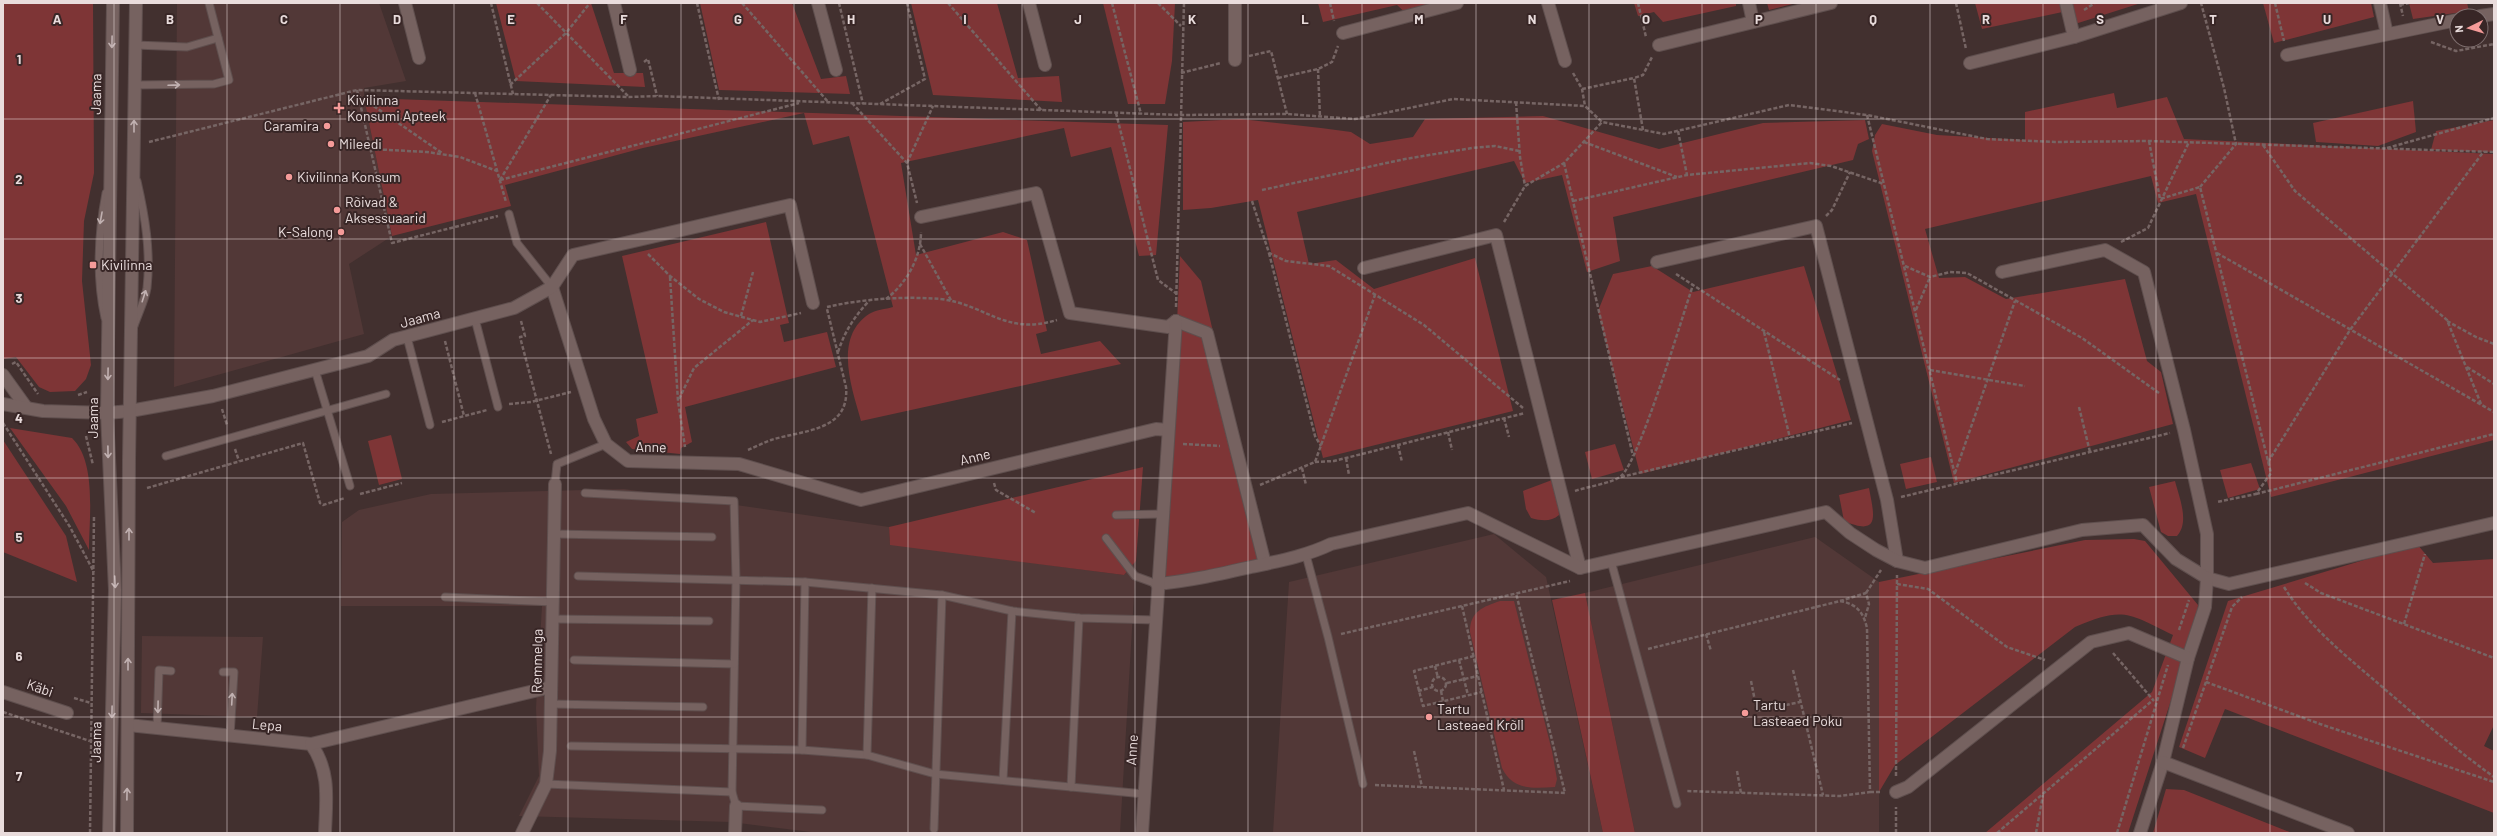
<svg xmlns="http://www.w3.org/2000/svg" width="2497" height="836" viewBox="0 0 2497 836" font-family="Barlow,sans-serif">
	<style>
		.built { fill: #523837 }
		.green { fill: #7e3536 }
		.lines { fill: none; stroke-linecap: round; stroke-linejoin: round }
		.service-casing { stroke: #5f4f4e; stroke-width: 9 }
		.minor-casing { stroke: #5f4f4e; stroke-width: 14 }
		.secondary-casing { stroke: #5f4f4e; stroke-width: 14 }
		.path { stroke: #766564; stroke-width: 2.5; stroke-dasharray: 4 2; stroke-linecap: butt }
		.service { stroke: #766260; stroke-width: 7 }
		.minor { stroke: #766260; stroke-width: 12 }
		.secondary { stroke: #766260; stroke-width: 12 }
		.oneway { stroke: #c1b1b1 }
		.grid { fill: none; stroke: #e9dcdc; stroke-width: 1; stroke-opacity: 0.55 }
		.poi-dot { fill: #f59b99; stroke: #382626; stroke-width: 1.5 }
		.labels { text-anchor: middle; stroke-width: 4; stroke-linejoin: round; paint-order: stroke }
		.street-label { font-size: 14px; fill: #e9dcdc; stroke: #382626 }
		.poi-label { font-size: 14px; fill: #e9dcdc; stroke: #382626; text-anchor: start }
		.grid-label { font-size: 13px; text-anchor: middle; font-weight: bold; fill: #e9dcdc; stroke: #382626; stroke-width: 4; stroke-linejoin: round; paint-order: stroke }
	</style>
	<rect width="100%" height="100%" fill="#42302f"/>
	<g class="built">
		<path d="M177,3h202l27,78 -42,7v10l28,138 -43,28 15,70 -190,53z"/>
		<path d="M624,489l265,38 1,17 234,31 12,-14 -16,272h-301l-88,-11 -212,-6 20,-40 -3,-68 6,-102h-201l1,-84 17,-12 72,-16z"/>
		<path d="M1494,534l52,43 57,256h-330l16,-251z"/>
		<path d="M1815,537l64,45v251h-244l-50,-240z"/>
		<path d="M142,636l121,1 -6,80 -116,-4z"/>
	</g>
	<g class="green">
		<path d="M3,3h90l1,170 -10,48 -2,60 9,84 -5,14 -11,12 -25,1 -11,-5 -23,-30 -13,2z"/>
		<path d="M496,3h95l23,70h29l2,14 -129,-6z"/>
		<path d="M700,3h92l29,76 25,-3 4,18 -131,-4z"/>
		<path d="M911,3h86l21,75 41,-2 3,26 -129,-7z"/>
		<path d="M1103,3h72l-3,58 -7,43h-37z"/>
		<path d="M1318,3h116l-21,17 -16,-15 -74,17z"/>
		<path d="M1634,3h102v3l-73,16 -9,-10 -16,4z"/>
		<path d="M1767,3h29l-27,7z"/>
		<path d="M1975,3h166l-66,21 -3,-14 -90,19z"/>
		<path d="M2263,3h108l3,14 -100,26z"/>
		<path d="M2409,3h58l2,8 -56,8z"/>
		<path d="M2114,93l3,15 50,-11 17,42 310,15v286l-223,57 -75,-303 -38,9 -7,-27 -226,53 14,49 26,-1 41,22 119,-20 22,82 14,11 12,52 -219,59 -82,-332 3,-16 7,-11 55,11 88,5v-28z"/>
		<path d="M364,98l804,27 -12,130 -17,1 -28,-109 -40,10 -7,-29 -163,35 15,92 87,-23 24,8 20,91 -11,3 5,20 59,-13 21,23 -260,57c-9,-33 -28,-83 8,-107 6,-4 17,-5 24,-7l-44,-171 -36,9 -9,-32 -161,35 -138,37 6,21 -119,30z"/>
		<path d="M2413,101l3,31 -38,14 -62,-4 -3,-19z"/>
		<path d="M1543,116l116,33 104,-26 102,-3 4,19 -11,5 -5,16 -240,57 7,44 -33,11 -25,-97 -37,8 -11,-22 -217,51 12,52 27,-4 38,29 101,-31 38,153 -190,47 -65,-258 -47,8 -28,2v-88l58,-3 80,9 30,4 19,12 43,-7 12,-18z"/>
		<path d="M2494,120v32l-63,-2 5,-19z"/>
		<path d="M766,222l23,101 -9,2 4,17 43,-10 9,35 -151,40 7,35 -11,6 -1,6 -48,-5 -6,-7 13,-6 -3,-17 22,-6 -36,-157z"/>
		<path d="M1180,256l21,25 67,282 -103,26z"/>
		<path d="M1652,266l41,26 111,-26 47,154 -211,54 -42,-163 15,-37z"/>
		<path d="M10,428l62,10c25,24 17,80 17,112l-23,-44z"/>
		<path d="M391,435l11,44 -23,6 -11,-44z"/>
		<path d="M3,440l63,96 11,46 -74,-30z"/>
		<path d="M1615,444l9,26 -32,9 -7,-27z"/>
		<path d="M1931,457l6,25 -31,7 -6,-25z"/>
		<path d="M2251,463l9,26 -32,9 -8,-28z"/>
		<path d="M1143,467l-7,94 -12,14 -234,-30 -1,-18z"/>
		<path d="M1552,480l6,16 1,19c-8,7 -17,6 -28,3l-5,-9 -3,-18z"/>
		<path d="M2175,481c4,16 15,41 2,55h-9l-7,-4 -12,-45z"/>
		<path d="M1869,488c5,27 12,49 -25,33l-5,-26z"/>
		<path d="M2134,539l11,2 53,64 -1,15 -69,213h-143l167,-141 21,-57c-44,-22 -50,-29 -98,-8l-180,138 -16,27v-210l206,-42z"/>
		<path d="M2417,544l16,19 61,-4v166l-10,21 10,5v62l-269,-104 -20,49 -26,-11 49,-146z"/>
		<path d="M1585,593l50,240h-32l-51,-233z"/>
		<path d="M1500,601h14l38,150 5,28 -2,8c-22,1 -42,4 -53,-19l-32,-136c0,-21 13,-25 30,-31z"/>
		<path d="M2166,789l18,1 108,43h-139z"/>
	</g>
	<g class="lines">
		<g class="service-casing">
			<g id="service">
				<path d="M135,45l52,2 31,-9"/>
				<path d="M135,85l79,-1 15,-4 -20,-77"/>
				<path d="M509,214l8,29 35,44"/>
				<path d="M105,318c-9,-41 -7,-83 1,-125"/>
				<path d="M475,319l23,88"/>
				<path d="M134,326c4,-12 11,-26 13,-38 4,-37 -2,-72 -10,-107"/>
				<path d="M407,337l23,88"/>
				<path d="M315,370l35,116"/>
				<path d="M166,456l220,-62"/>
				<path d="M555,484l2,-20 49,-20"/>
				<path d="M585,493l149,8 2,78 -4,213 4,14 86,4"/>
				<path d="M1116,515l46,-1"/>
				<path d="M554,534l158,3"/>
				<path d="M1106,538l29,38 22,8"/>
				<path d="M1306,555l22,82 35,147"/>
				<path d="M1611,561l66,243"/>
				<path d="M578,576l227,6 137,13 70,16 67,7 77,2"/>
				<path d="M445,597l108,5"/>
				<path d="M552,619l157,2"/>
				<path d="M574,660l160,4"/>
				<path d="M223,672h11l-4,64"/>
				<path d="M551,704l152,3"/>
				<path d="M157,728l2,-58 12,1"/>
				<path d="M571,746l231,4 65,5 68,19 209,20"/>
				<path d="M802,750l3,-168"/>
				<path d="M867,755l5,-167"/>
				<path d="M1003,780l9,-169"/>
				<path d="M546,784l186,8"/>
				<path d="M1071,787l8,-169"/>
				<path d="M934,829l8,-234"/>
			</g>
		</g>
		<g class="minor-casing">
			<g id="minor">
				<path d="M405,3l14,55"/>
				<path d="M614,3l16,67"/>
				<path d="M818,3l18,67"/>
				<path d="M1029,3l16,62"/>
				<path d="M1235,3v57"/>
				<path d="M1548,3l17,58"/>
				<path d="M1749,3l4,19"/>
				<path d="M2066,3l8,34"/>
				<path d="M2380,3l7,31"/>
				<path d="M2480,16l14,-2"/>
				<path d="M1343,33l114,-30"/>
				<path d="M1659,45l172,-42"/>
				<path d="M2287,55l170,-35"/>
				<path d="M1970,63l104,-26 107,-34"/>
				<path d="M921,217l115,-24 34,120 98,14 8,-6"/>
				<path d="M1657,262l159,-36 71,274 10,61"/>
				<path d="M1364,268l132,-33 84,333"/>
				<path d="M2002,272l103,-22 39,22 40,158 23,104v44l22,6 265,-61"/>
				<path d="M552,287l42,132 12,25 22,17 111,3 122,36 295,-71 12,1"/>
				<path d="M1176,321l31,12 58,231"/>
				<path d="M3,375l23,32"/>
				<path d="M3,404l40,7 64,2 23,-2 83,-15 155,-40 25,-16 121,-32 38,-21 21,-32 217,-50 23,98"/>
				<path d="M1157,584c33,-3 63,-10 94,-17 28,-6 55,-11 80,-23l137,-31 112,55 246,-56 24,21 26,17 21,11 28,7 157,-38 61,-5 33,34 31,19 -2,29 -17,51 -25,104 -23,71"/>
				<path d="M3,692l64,21"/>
				<path d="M128,725l183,19c20,28 15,57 14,89"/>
				<path d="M311,744l240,-57"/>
				<path d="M2163,762l185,71"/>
				<path d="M1896,792l12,-5 183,-145 38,-9 59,25"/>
				<path d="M522,833l24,-49 4,-33 5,-267"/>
				<path d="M735,833l1,-27"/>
				<path d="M1142,833l34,-512"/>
			</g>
		</g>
		<g class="secondary-casing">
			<g id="secondary">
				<path d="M109,833l6,-243 -8,-177 6,-410"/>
				<path d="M127,833l2,-373 7,-457"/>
			</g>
		</g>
		<g class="path">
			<path d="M491,3l22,91"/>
			<path d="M537,3l92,94"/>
			<path d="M697,3l22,97"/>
			<path d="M742,3l87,100"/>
			<path d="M839,3l24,101"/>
			<path d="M948,3l94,108"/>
			<path d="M1112,3l29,111"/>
			<path d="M1158,3l23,23"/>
			<path d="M1330,3l4,18"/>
			<path d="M1638,3l8,34"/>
			<path d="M1956,3l10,46"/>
			<path d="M2275,3l9,38"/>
			<path d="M2400,3l3,13"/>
			<path d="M2400,5l9,-2"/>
			<path d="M2084,10l11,-7"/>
			<path d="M2431,42l25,9 38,-7"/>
			<path d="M1249,56l22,-5 16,63"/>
			<path d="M644,62l4,-3 9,37"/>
			<path d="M1318,69l2,48"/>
			<path d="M1181,73l40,-10"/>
			<path d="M1573,73l9,16 3,17"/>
			<path d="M1278,78l40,-9 14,-7 6,-16"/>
			<path d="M510,85l56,-52 24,-30"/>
			<path d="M1582,89l52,-11"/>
			<path d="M357,90l35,153 106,-27"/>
			<path d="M475,93l31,109"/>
			<path d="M359,96l83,57"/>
			<path d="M1516,102l4,55 5,29"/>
			<path d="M852,103l55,60 10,40"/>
			<path d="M880,104l45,-25 -18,-76"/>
			<path d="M1116,113l42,167 19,14"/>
			<path d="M1867,115l90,368"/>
			<path d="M1643,130l-9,-52 9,-3 9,-18"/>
			<path d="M1678,131l9,44"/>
			<path d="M2149,141l11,58 40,-12 71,286 -15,21 -39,8"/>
			<path d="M149,142l208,-52 272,7 28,-1 523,19 107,-1 68,5 98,-20 132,7 17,16 62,12 125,-29 78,10 120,24 68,3 94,-1 345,11"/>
			<path d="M1584,142l93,35"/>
			<path d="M2263,145l32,46 152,129 34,84"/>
			<path d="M2387,148l107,-30"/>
			<path d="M371,149l56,3 33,5 37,14"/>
			<path d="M907,163l26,-57"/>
			<path d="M1564,163l69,293"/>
			<path d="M500,180l299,-77"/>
			<path d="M500,180l51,-85"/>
			<path d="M2200,187l36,-43 -12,-56 -23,-85"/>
			<path d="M1262,190l143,-31 67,-11 23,-2 24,5"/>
			<path d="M1252,201l17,52 17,8 43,5 95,59 99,83"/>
			<path d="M1573,201l114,-26 123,-12 21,3 53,18"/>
			<path d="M1826,216l6,-6 18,-38"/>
			<path d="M1504,222l21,-36 39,-23 38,-41"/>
			<path d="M2121,242l27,-14 41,-86"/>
			<path d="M920,244l32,58"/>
			<path d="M1269,253l46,183 6,10"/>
			<path d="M2217,253l277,159"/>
			<path d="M648,254l22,22 29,23 25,13 36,10 41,-9"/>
			<path d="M1905,266l25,11 20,-5 17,1 115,65 77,55"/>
			<path d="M1676,274l164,106"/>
			<path d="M670,277l8,124 7,46"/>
			<path d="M886,299c20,-15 35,-41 35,-67"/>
			<path d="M827,307c35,-8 77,-11 113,-8 46,5 64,37 117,21"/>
			<path d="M1176,307l8,-304"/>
			<path d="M1916,310l14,-33"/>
			<path d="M741,316l12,-44"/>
			<path d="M521,321l4,15 -5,1 31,117"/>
			<path d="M2447,321l29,16 18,7"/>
			<path d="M1764,332l26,106"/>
			<path d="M445,341l19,75"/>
			<path d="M838,352c7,-21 16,-35 31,-51"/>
			<path d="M12,364l4,-2 22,32"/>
			<path d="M2467,367l27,17"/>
			<path d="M1930,370l95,16"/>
			<path d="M78,395l9,-3"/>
			<path d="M679,399l15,-31 59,-48"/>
			<path d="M509,404l22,-2 40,-10"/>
			<path d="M2079,407l11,45"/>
			<path d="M222,409l5,16"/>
			<path d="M1504,418l5,19"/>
			<path d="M442,422l45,-12"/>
			<path d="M3,423l67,104 24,45"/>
			<path d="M1448,432l4,18"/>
			<path d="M86,436l7,29"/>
			<path d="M1183,444l37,2"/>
			<path d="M1398,445l4,17"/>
			<path d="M235,449l4,12"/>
			<path d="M748,450c7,-3 15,-7 23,-10 31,-10 79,-8 75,-53l-19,-78"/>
			<path d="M1346,458l3,17"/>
			<path d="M1315,462l19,-1 191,-48"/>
			<path d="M2268,462l82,-132 134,-179"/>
			<path d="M1302,468l4,17"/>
			<path d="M1955,473l60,-172"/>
			<path d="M1621,477l231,-54"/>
			<path d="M994,483l2,7 40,23"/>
			<path d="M1260,485l55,-23 60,-167"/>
			<path d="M147,488l156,-45 17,60 3,2 22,-7"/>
			<path d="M1575,491c11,-4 38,-8 46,-15 19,-16 61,-159 72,-191"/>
			<path d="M360,494l42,-11"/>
			<path d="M2256,494l238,-60"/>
			<path d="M1901,497l269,-64"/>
			<path d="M2305,583l16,10 173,65"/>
			<path d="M1897,584l31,5 79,58 38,13"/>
			<path d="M2284,587c24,39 61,68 96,98 37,32 74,63 114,92"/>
			<path d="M1866,593l15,-23"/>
			<path d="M1840,601l26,-8 3,11 -4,14"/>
			<path d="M1462,606l42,184"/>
			<path d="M2404,624l21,-70"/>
			<path d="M2179,630l10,-30"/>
			<path d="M1341,634l229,-53"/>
			<path d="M1706,634l5,17"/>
			<path d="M1648,649l192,-48c16,3 23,10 27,27l3,164 -30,4 -154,-5"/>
			<path d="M2113,653l41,48"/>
			<path d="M1474,656l-60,15 9,35 59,-14"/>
			<path d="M1459,660l9,35"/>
			<path d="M1435,666l3,12"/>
			<path d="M1793,670l30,125"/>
			<circle cx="1439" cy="684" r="7"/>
			<path d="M1751,681l6,30 43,-9"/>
			<path d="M2206,682l114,42 174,58"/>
			<path d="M1447,683l31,-7"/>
			<path d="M1418,691l15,-4"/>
			<path d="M1441,691l2,10"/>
			<path d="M74,698l17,5"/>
			<path d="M3,712l87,29"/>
			<path d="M2183,748l49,-141 10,-10"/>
			<path d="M1414,751l8,36"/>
			<path d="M1737,771l4,22"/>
			<path d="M1896,776l1,-201"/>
			<path d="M1375,785l190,8 -49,-200"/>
			<path d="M1870,792h12"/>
			<path d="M90,833l4,-317"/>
			<path d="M1896,833v-26"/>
			<path d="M1997,833l156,-133"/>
			<path d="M2036,833l7,-38"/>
			<path d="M2117,833l51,-168"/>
		</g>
		<use href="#service" class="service"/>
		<use href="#minor" class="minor"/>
		<use href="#secondary" class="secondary"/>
	</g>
	<defs><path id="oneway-shaft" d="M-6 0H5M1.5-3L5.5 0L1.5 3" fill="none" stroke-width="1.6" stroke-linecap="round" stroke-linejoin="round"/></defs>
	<g class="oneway">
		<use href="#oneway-shaft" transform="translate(112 42) rotate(91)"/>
		<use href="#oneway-shaft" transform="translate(174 85) rotate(-2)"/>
		<use href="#oneway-shaft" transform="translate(134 126) rotate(-90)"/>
		<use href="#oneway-shaft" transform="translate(101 218) rotate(100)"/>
		<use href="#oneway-shaft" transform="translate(144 296) rotate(-72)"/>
		<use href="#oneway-shaft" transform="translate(108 374) rotate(91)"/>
		<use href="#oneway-shaft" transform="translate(108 452) rotate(89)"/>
		<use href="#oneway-shaft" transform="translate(129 534) rotate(-90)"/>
		<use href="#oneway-shaft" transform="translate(115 582) rotate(87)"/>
		<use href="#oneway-shaft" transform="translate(128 664) rotate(-90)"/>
		<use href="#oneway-shaft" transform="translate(232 699) rotate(-87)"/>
		<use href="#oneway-shaft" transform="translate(158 707) rotate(91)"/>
		<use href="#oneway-shaft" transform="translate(112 712) rotate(91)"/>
		<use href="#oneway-shaft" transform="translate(127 794) rotate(-89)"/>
	</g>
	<path class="grid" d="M114,3v830M227,3v830M340,3v830M454,3v830M568,3v830M681,3v830M794,3v830M908,3v830M1022,3v830M1135,3v830M1248,3v830M1362,3v830M1476,3v830M1589,3v830M1702,3v830M1816,3v830M1930,3v830M2043,3v830M2156,3v830M2270,3v830M2384,3v830M3,119h2491M3,239h2491M3,358h2491M3,478h2491M3,597h2491M3,717h2491"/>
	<g class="poi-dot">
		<path d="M337 102h4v4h4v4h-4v4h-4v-4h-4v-4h4z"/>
		<circle cx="327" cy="126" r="4"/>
		<circle cx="331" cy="144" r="4"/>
		<circle cx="289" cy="177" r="4"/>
		<circle cx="337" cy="210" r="4"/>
		<circle cx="341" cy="232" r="4"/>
		<rect x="89" y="261" width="8" height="8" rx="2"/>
		<circle cx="1745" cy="713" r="4"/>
		<circle cx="1429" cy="717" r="4"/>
	</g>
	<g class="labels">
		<g class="street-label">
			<text transform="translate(96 94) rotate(-89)" y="5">Jaama</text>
			<text transform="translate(420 318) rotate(-15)" y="5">Jaama</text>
			<text transform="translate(93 418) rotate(-90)" y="5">Jaama</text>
			<text transform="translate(651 447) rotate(1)" y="5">Anne</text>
			<text transform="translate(975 457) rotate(-14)" y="5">Anne</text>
			<text transform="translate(537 661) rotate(-89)" y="5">Remmelga</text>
			<text transform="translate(40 688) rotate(19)" y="5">Käbi</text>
			<text transform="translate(267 725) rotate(6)" y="5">Lepa</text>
			<text transform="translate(96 742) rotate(-89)" y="5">Jaama</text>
			<text transform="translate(1132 750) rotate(-86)" y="5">Anne</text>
		</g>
		<g class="poi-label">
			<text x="347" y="105">Kivilinna<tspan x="347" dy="16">Konsumi Apteek</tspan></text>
			<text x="319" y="131" text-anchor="end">Caramira</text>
			<text x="339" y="149">Mileedi</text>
			<text x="297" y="182">Kivilinna Konsum</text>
			<text x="345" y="207">Rõivad &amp;<tspan x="345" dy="16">Aksessuaarid</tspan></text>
			<text x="333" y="237" text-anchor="end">K-Salong</text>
			<text x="101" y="270">Kivilinna</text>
			<text x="1753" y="710">Tartu<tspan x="1753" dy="16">Lasteaed Poku</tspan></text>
			<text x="1437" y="714">Tartu<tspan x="1437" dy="16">Lasteaed Krõll</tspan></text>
		</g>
	</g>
	<g class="grid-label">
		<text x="57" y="24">A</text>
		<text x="170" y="24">B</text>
		<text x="284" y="24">C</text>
		<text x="397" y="24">D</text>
		<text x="511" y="24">E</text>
		<text x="624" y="24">F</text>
		<text x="738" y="24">G</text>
		<text x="851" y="24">H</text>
		<text x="965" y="24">I</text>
		<text x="1078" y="24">J</text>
		<text x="1192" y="24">K</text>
		<text x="1305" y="24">L</text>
		<text x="1419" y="24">M</text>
		<text x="1532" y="24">N</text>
		<text x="1646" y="24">O</text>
		<text x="1759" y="24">P</text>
		<text x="1873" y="24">Q</text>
		<text x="1986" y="24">R</text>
		<text x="2100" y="24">S</text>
		<text x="2213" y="24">T</text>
		<text x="2327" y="24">U</text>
		<text x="2440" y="24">V</text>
		<text x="19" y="64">1</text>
		<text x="19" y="184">2</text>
		<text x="19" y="303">3</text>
		<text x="19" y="423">4</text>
		<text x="19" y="542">5</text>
		<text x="19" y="661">6</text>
		<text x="19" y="781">7</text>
	</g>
	<rect width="2497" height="836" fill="none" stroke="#e9dcdc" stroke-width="8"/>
	<g transform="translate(2469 28) rotate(265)"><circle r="19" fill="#382626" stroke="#7f6f6f"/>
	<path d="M0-3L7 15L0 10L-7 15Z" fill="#f59b99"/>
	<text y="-6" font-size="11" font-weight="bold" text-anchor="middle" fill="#e9dcdc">N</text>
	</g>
</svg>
